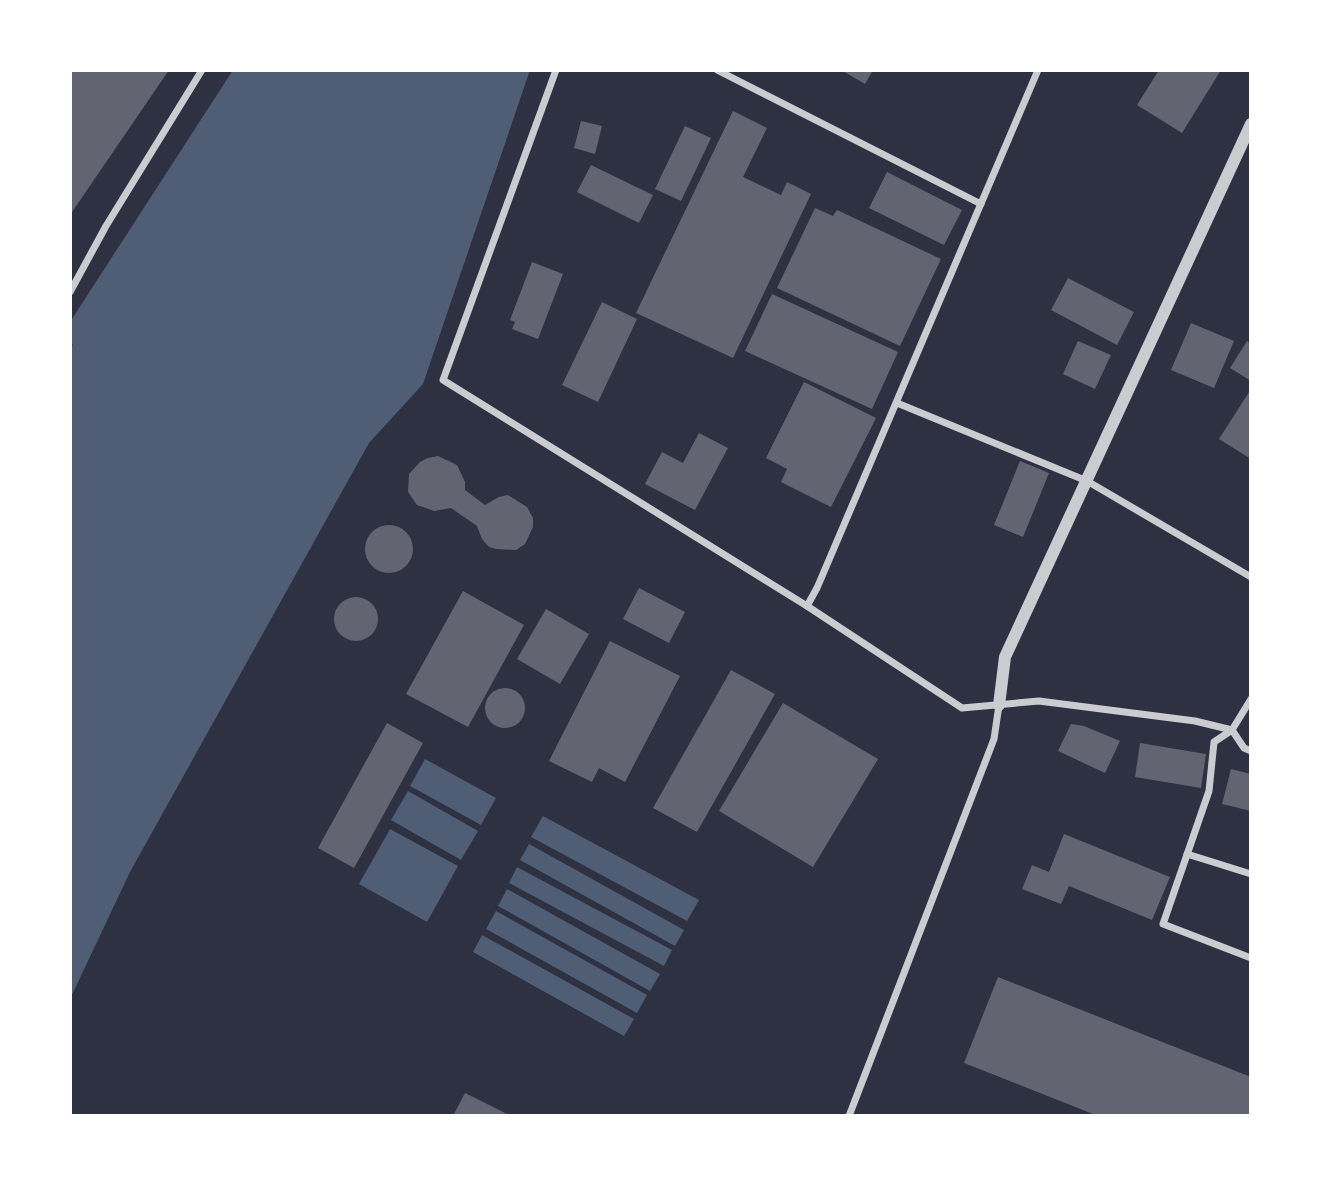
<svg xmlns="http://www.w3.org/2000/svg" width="1321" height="1186" viewBox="0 0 1321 1186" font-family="Roboto,sans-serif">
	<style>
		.water { fill: #4f5d75 }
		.building { fill: #626471 }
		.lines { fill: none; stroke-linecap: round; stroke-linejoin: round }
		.minor { stroke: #caccd0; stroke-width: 7 }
		.tertiary { stroke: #caccd0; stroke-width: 12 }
	</style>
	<rect width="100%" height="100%" fill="#2d3142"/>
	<g class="water">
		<path d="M233,70h297l-107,314 -54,59 -239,429 -60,127v-649l3,-5 -3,-3v-20z"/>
		<path d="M425,759l71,39 -15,27 -71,-39z"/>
		<path d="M408,791l70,40 -17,29 -70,-40z"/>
		<path d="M543,816l156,84 -12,21 -156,-84z"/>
		<path d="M390,829l68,37 -31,56 -68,-38z"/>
		<path d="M529,844l155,86 -9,16 -155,-86z"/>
		<path d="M517,867l155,83 -8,16 -155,-83z"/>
		<path d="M507,889l153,85 -10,17 -152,-85z"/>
		<path d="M496,911l151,84 -10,18 -151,-84z"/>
		<path d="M482,935l152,84 -10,17 -151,-84z"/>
	</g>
	<g class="building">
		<path d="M70,70h99l-99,145z"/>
		<path d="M841,70h32l-8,14z"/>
		<path d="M1159,70h62l-39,63 -45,-28z"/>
		<path d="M733,111l34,17 -24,49 38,18 6,-13 24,12 -78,164 -97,-45z"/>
		<path d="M581,121l21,5 -7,28 -21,-6z"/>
		<path d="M685,126l26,12 -30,63 -26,-12z"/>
		<path d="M591,165l62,30 -14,28 -62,-31z"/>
		<path d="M887,172l75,38 -18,35 -75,-37z"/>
		<path d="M815,208l18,8 4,-6 104,49 -41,87 -123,-58z"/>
		<path d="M532,262l31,12 -25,65 -26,-10 3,-7 -5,-2z"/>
		<path d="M1068,278l66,34 -17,33 -66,-35z"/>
		<path d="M772,294l126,58 -26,57 -127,-58z"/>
		<path d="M602,302l35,17 -39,83 -36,-17z"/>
		<path d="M1191,323l43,18 -20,47 -43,-18z"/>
		<path d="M1078,341l33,14 -16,34 -32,-15z"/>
		<path d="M1247,341l4,3v37l-21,-13z"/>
		<path d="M804,382l72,36 -45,89 -50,-25 6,-13 -21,-11z"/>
		<path d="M1251,389v70l-32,-20z"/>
		<path d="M699,433l29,15 -33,62 -50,-26 17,-32 21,11z"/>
		<path d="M438,456l19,9 8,17v8l20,15 14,-8 9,-2 19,12 6,11v9l-8,17 -9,6 -20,-1 -7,-2 -7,-8 -5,-13 -26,-18 -17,3 -17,-6 -9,-13 1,-18 11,-12 8,-4z"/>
		<path d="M1020,461l29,12 -26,64 -29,-12z"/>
		<circle cx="389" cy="549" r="24"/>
		<path d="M639,588l46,24 -16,31 -46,-24z"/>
		<path d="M463,591l61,34 -56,102 -62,-33z"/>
		<circle cx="356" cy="619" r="22"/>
		<path d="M546,609l43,25 -29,50 -43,-25z"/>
		<path d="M610,641l70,35 -55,106 -26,-14 -7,14 -43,-21z"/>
		<path d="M731,670l44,24 -78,138 -44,-24z"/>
		<circle cx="505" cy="708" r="20"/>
		<path d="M783,703l95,56 -65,108 -94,-56z"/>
		<path d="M387,723l36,20 -69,125 -36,-20z"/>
		<path d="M1071,724l13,2 36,15 -15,32 -47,-22z"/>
		<path d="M1140,743l66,11 -5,34 -66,-11z"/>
		<path d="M1231,769l20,5v37l-29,-7z"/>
		<path d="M1064,834l106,43 -18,43 -83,-34 -8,18 -39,-15 10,-24 17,7z"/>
		<path d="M998,977l253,100v39h-153l-134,-53z"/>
		<path d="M465,1093l46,23h-58z"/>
	</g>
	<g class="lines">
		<g class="minor">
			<path d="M556,70l-113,310 364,226 155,102 77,-7 156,20 37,9 12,18 7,3"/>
			<path d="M717,70l264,134"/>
			<path d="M70,292l36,-66 96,-156"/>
			<path d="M897,403l190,78 164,96"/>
			<path d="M807,606l10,-18 221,-518"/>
			<path d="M1251,699l-19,31 -18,12 -5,49 -46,133 88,34"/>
			<path d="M1187,854l64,20"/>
			<path d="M849,1116l145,-377 5,-34"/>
		</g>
		<path class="tertiary" d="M999,705l6,-48 246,-533"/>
	</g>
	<rect width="1321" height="1186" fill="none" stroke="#ffffff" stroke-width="144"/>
</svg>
